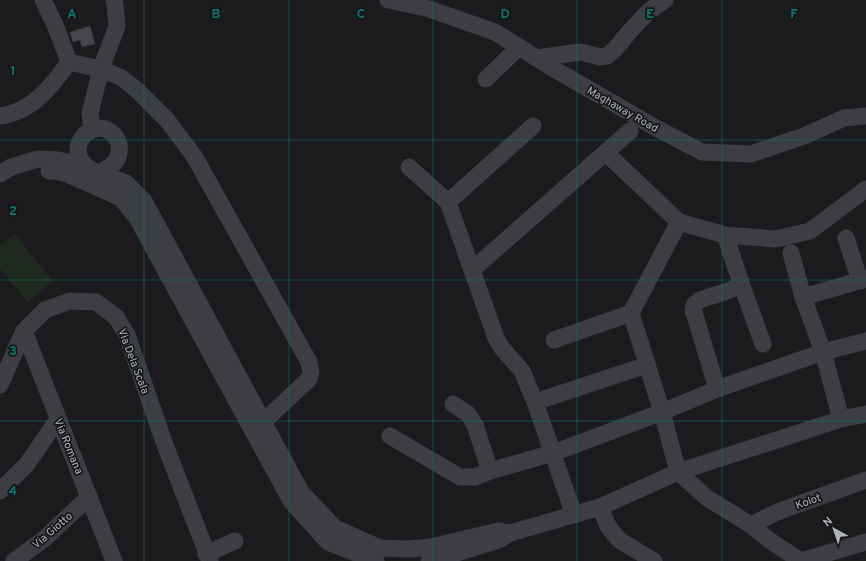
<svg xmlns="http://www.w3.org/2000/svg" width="866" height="561" viewBox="0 0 866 561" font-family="Overpass,sans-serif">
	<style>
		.green { fill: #202920 }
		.building { fill: #45464a; stroke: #353539 }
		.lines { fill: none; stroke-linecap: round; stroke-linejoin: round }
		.minor { stroke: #3c3e43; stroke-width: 17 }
		.grid { fill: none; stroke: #0f766e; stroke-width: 1; stroke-opacity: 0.55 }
		.labels { text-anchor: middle; stroke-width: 3.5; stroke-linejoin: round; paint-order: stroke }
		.street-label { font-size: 11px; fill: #adb4bd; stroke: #161618 }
		.grid-label { font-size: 13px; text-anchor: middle; font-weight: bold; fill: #0f766e; stroke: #161618; stroke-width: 3.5; stroke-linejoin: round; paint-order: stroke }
	</style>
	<rect width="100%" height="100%" fill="#1b1b1d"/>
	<path class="green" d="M14,234l39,47 -25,21 -28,-33v-23z"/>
	<path class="building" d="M90,26l5,18 -13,3 -2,-7 -7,2 -3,-10z"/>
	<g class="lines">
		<g class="minor">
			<path d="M43,0l13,27 13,35"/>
			<path d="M388,0l38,8 69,24 59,37 104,60 44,23 49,2 53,-18 40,-18 22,-2"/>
			<path d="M536,58l45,-6 19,5 7,-1 8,-7 16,-19 18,-19 16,-11"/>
			<path d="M69,62l32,7 21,9 16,13 29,29 27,36 115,206 2,10 -2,7 -46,43"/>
			<path d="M486,79l33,-32"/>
			<path d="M0,116c32,-4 51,-29 69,-54"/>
			<path d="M533,126l-85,76 48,136 6,10 20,23 13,31 39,113"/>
			<path d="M92,130l-2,-17 11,-44 16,-43 -2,-22 -1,-4"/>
			<path d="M606,153l73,69 46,13 51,4 34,-8 56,-42"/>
			<path d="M409,167l39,35"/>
			<path d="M92,170c-34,-18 2,-59 23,-34 4,5 5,11 4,17 -1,5 -4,10 -8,13 -1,1 -4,2 -5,3 -3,4 -4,10 -6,15"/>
			<path d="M49,171h8l10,3 54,24 16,20 154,283 37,41 48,19"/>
			<path d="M0,174l11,-7 27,-8 20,1 13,3 55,20 18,18 157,291 34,36 45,20 28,1 23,-2 67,-16 12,2"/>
			<path d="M679,222l-48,91 31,99 16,60 29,26 44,27 18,15 32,21"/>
			<path d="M846,238l14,43"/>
			<path d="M791,253l12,44 20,55 18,67"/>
			<path d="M472,270l158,-139"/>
			<path d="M742,286l21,58"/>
			<path d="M803,297l63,-18"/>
			<path d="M24,331l90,230"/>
			<path d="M554,340l77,-27"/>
			<path d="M0,385l24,-54 21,-21 25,-9 26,1 20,15 11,18 38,110 45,116"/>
			<path d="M717,389l-24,-80 2,-5 5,-4 42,-14 -17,-51"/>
			<path d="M535,402l112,-37"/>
			<path d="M453,404l15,10 7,11 15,46"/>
			<path d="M390,436l70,41h15l15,-6 63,-18 109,-41 55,-23 106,-37 43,-11"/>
			<path d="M0,491l27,-27 31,-45"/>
			<path d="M600,507l8,19 11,14 35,21"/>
			<path d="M751,525l26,-13 89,-32"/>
			<path d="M206,554l29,-13"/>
			<path d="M14,561l30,-22 45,-42"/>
			<path d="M429,561l5,-1 65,-20 11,-7 90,-26 78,-35 163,-53 25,-5"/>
			<path d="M801,561l65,-19"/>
		</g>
	</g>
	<path class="grid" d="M144,0v561M289,0v561M433,0v561M577,0v561M722,0v561M0,140h866M0,280h866M0,421h866"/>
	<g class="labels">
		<g class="street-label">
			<text transform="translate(623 109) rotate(30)" y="4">Maghaway Road</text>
			<text transform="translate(134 361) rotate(69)" y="4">Via Dela Scala</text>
			<text transform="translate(69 446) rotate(68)" y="4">Via Romana</text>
			<text transform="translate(808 501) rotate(-20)" y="4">Kolot</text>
			<text transform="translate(52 530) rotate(-41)" y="4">Via Giotto</text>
		</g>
	</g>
	<g class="grid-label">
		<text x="72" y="18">A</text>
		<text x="216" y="18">B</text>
		<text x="361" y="18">C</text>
		<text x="505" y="18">D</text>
		<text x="650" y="18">E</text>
		<text x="794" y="18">F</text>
		<text x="13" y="75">1</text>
		<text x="13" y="215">2</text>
		<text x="13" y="355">3</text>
		<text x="13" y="495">4</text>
	</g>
	<g transform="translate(834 529) rotate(320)" stroke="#161618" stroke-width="3" paint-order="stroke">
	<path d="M0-3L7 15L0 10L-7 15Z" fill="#adb4bd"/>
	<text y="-6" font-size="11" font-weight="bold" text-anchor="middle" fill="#adb4bd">N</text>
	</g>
</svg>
